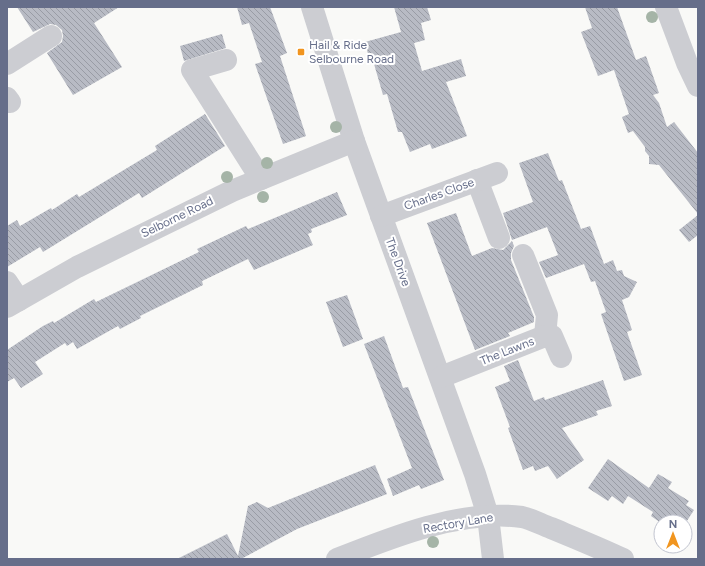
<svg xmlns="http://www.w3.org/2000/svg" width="705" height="566" viewBox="0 0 705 566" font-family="Figtree,sans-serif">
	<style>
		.building { fill: url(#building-back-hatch) }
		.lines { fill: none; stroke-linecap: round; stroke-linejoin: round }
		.minor { stroke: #cccdd2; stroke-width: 22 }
		.tree { fill: #a5b4a7 }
		.poi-dot { fill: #f1951f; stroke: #fff; stroke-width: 1.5 }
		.labels { text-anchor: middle; stroke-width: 4; stroke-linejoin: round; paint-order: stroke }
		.poi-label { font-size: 12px; fill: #666e8a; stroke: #fff; text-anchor: start }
		.street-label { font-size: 12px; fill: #666e8a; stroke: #fff }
	</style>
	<defs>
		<pattern id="building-back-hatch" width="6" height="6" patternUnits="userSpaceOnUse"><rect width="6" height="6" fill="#b8bbc4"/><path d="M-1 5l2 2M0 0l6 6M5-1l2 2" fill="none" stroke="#999ca5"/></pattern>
	</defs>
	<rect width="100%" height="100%" fill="#f9f9f7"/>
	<g class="building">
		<path d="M17,7h102l-25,16 28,44 -49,28 -26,-42 15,-11 1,-6 -1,-6 -6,-5 -6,-1 -17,8z"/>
		<path d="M237,7h33l17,46 -7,3 26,80 -23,8 -28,-80 7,-2 -13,-39 -7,2z"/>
		<path d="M394,7h33l4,13 -10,3 4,17 -11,3 8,28 39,-12 5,17 -20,6 21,54 -35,13 -2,-5 -20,8 -8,-20h-4l-11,-38 -4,1 -11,-38 -3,1 -4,-16 36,-10z"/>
		<path d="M585,7h32l19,53 10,-4 13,37 -6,2 6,8 8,24 7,-5 24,31v61l-39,-49 -10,-1v-8l-4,-5v-4l-12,-16 -5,2 -6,-16 7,-3 -15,-44 -16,6 -17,-44 11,-4z"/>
		<path d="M222,34l4,14 -42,13 -4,-15z"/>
		<path d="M205,114l20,32 -83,52 -3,-5 -96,59 -3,-5 -33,20v-41l10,-6 3,6 31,-18 1,2 25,-16 2,3 78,-47 -2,-4z"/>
		<path d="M548,153l11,28 3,-1 19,49 9,-3 14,38 9,-4 4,11 5,-1 2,6 13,6 -8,15 -7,3 10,30 -5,2 15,43 -18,6 -23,-67 5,-2 -11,-31 -4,1 -7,-18 -38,14 -7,-16 19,-7 -11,-28 -35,13 -9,-27 30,-11 -14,-39z"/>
		<path d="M337,192l10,23 -36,14 1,3 -4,2 5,11 -59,25 -6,-11 -46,22 1,4 -63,31 1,2 -21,11 -2,-3 -41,23 -4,-7 -6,4 -2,-3 -30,19 8,12 -22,14 -7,-10 -7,4v-32l36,-24 10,-5 1,2 40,-24 2,3 103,-50 -2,-3 49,-23 2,3z"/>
		<path d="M456,213l16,43 20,-8 11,2 9,-9 2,5 -3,7v7l23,57v5l-26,11 2,3 -35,14 -48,-127z"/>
		<path d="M698,215v20l-9,7 -10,-12z"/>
		<path d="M347,295l16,44 -20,8 -17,-45z"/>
		<path d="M384,336l19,52 5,-1 36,93 -23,9 -2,-4 -26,11 -6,-17 25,-11 -48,-124z"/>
		<path d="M518,360l16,41 10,-4 1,3 58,-20 9,26 -16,5 2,4 -36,13 22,32 -27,19 -9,-13 -13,5 -2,-5 -10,4 -15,-42 2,-1 -15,-40 15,-6 -6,-15z"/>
		<path d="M608,459l41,29 9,-14 14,8 -4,6 21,13 -3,4 8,5 -9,14v-2l-24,1 -10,-7 2,-4 -25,-16 -5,8 -11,-8 -4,5 -20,-13z"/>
		<path d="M375,465l12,29 -90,35 -56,30h-64l50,-25 11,22 10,-50 9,-4 11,6z"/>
	</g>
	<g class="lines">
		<g class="minor">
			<path d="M312,7l42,134 121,333 13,42 5,43"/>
			<path d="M666,7l21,56 11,23"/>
			<path d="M226,60l-34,10 69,109"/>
			<path d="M7,64l44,-28"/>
			<path d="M7,98l3,4"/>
			<path d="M477,180l22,58"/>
			<path d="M381,216l116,-43"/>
			<path d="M523,255l24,60 -2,21"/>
			<path d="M7,282l12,18"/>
			<path d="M7,307l70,-40 155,-76 122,-50"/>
			<path d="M441,377l104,-41h7l9,21"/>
			<path d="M337,559c55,-22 125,-50 185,-42 10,2 20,8 29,11 24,10 49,20 72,31"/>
		</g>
	</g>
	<g class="tree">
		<circle cx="652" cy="17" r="6"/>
		<circle cx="336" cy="127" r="6"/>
		<circle cx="267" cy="163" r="6"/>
		<circle cx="227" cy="177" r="6"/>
		<circle cx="263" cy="197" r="6"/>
		<circle cx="433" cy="542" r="6"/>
	</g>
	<rect class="poi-dot" x="297" y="48" width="8" height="8" rx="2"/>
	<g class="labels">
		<g class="poi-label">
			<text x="309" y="49">Hail &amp; Ride<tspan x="309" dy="14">Selbourne Road</tspan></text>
		</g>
		<g class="street-label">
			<text transform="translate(439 194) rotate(-20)" y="4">Charles Close</text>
			<text transform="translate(177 217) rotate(-26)" y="4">Selborne Road</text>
			<text transform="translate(398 262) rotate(70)" y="4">The Drive</text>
			<text transform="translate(507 351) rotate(-22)" y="4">The Lawns</text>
			<text transform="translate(458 523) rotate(-10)" y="4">Rectory Lane</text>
		</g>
	</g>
	<rect width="705" height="566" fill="none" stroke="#666e8a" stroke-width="16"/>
	<g transform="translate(673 534)"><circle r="19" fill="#ffffff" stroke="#c2c5d0"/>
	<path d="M0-3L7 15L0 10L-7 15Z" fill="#f1951f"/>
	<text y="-6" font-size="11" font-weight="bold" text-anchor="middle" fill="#666e8a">N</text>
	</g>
</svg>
